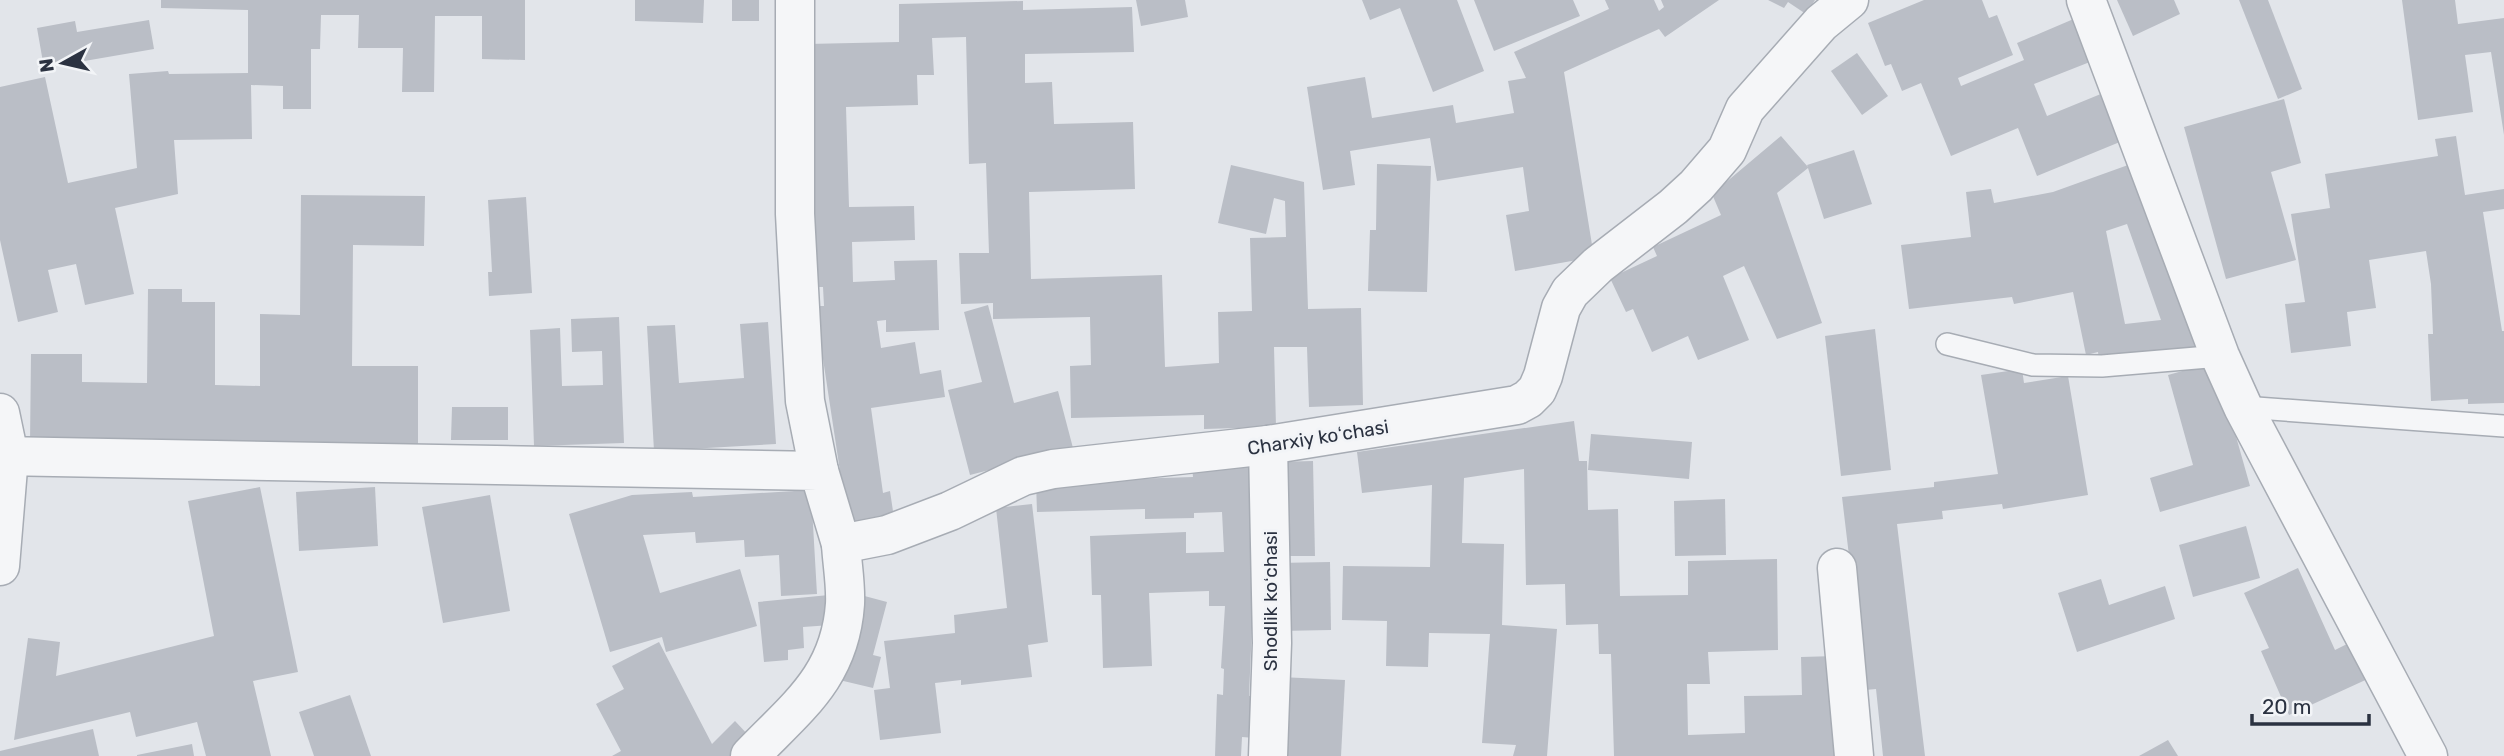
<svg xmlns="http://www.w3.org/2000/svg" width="2504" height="756" viewBox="0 0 2504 756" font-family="Rubik,sans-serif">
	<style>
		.building { fill: #babec6; fill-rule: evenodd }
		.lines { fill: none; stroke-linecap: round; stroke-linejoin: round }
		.service-casing { stroke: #a7acb4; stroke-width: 24 }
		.minor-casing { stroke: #a7acb4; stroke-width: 41 }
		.service { stroke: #f5f6f8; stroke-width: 21 }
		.minor { stroke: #f5f6f8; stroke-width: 38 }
		.labels { text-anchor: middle; stroke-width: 6; stroke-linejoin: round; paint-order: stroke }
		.street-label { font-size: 19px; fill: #2b3241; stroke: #f2f4f7 }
	</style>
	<rect width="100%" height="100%" fill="#e2e5ea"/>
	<g class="building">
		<path d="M161,0h364v60l-43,-1v-43h-47l-1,76h-32l1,-44h-45l1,-33h-38l-1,34h-9v60h-28v-23l-32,-1 1,54 -78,1 4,54 -63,14 19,86 -49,11 -9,-41 -28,6 10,42 -40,10 -18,-82v-153l45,-10 23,106 69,-15 -8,-94 39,-3 1,3 79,-1v-63l-87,-2z"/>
		<path d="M635,0h69l-1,23 -68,-2z"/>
		<rect x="732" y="0" width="27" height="21"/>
		<path d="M1136,0h49l3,17 -47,9z"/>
		<path d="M1362,0h95l27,71 -51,21 -33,-84 -30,12z"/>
		<path d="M1474,0h99l7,16 -86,35z"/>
		<path d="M1605,0h49l5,11 5,-4 -3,-7h58l-54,37 -6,-8 -95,43 30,185 -79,14 -9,-56 23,-4 -6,-44 -86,14 -7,-43 -80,13 5,34 -32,5 -16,-103 58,-10 7,41 81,-13 3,18 58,-10 -6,-32 18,-3 -12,-26 95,-43z"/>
		<path d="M1768,0h47l-9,14 -18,-12 -4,6z"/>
		<path d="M1924,0h58l7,18 8,-3 16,40 -55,23 3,8 63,-26 -7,-17 66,-28 17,43 -66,26 13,32 66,-27 19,48 -95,39 -19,-48 -67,28 -30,-73 -19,8 -11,-27 -6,2 -17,-43z"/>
		<path d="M2117,0h57l6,14 -47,22z"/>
		<path d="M2239,0h29l34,89 -24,10z"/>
		<path d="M2402,0h53l3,24 46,-6v117l-13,-83 -26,3 8,57 -55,8z"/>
		<path d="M1023,1v9l109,-3 2,45 -109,2v29l27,-1 2,42 79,-2 2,67 -106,3 2,87 131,-4 3,92 54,-4 -1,-51 34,-1 -2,-73 36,-1 -1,-36 -11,-3 -8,36 -48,-11 13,-58 73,17 4,127 53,-1 2,97 -54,2 -2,-60h-33l2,80 -72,2v-14l-133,3 -1,-52 21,-1 -1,-48 -97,2v-16l-32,1 -2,-51h30l-3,-90 -17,1 -3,-127 -34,1 2,37h-17l1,30 -72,2 3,100 65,-1 1,34 -63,2 1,40 42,-2 -1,-19 43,-1 2,70 -53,2v-12l-9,1 4,27 34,-6 5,32 21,-4 4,27 -74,11 12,85 7,-2 4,27 -46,6 -33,-218h9l-1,-19h-9l-7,-243 92,-2v-38z"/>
		<path d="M149,20l5,29 -110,19 -7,-40 38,-7 2,11z"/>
		<path d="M1857,53l31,43 -26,19 -31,-44z"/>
		<path d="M2284,99l17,64 -30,9 25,88 -70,19 -42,-152z"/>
		<path d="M1781,136l27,31 -1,-2 47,-15 18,54 -48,15 -16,-51 -31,25 45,130 -45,16 -33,-73 -21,10 26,64 -51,20 -10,-24 -36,16 -19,-43 -7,3 -16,-34 47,-22 -4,-9 68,-32 -9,-21z"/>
		<path d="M2456,136l9,59 39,-6v20l-21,3 19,119h2v72l-36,1v-5l-37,2 -3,-67h5l-2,-50 -5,-33 -57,9 7,48 -29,4 4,34 -60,7 -6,-49 20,-2 -14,-88 39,-6 -5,-34 113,-18 -3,-17z"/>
		<path d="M2142,160l67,185 -110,15 -1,-8 -12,3 -13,-63 -59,12 -2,-7 -103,12 -8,-64 70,-8 -5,-45 25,-3 3,14 59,-11zM2127,224l34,96 -36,4 -19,-93z"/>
		<path d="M1377,164l54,2 -4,126 -59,-1 2,-61h6z"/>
		<path d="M301,195l124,1 -1,50 -71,-1 -1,121h66v79l-388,-2 1,-89h51v28l65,1 1,-94h34v13h33v83l45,1v-72l40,1z"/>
		<path d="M526,197l6,96 -43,3 -1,-24h4l-4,-72z"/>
		<path d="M988,305l26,98 44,-12 15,57 -103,27 -22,-85 34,-8 -18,-70z"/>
		<path d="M619,317l5,126 -90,3 -4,-116 30,-2 2,58 41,-1 -1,-34 -30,1 -1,-33z"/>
		<path d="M768,322l8,122 -122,7 -7,-125 28,-1 4,58 65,-5 -4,-54z"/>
		<path d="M1875,329l16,141 -50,6 -16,-140z"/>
		<path d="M2215,362l35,124 -90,26 -10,-34 43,-13 -25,-90z"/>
		<path d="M2022,369l2,14 44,-7 20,119 -85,14 -1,-5 -60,7 1,8 -46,5 28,232h-42l-7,-67 -11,1 -23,-193 92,-10v-5l64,-8 -17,-99z"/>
		<path d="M452,407h56v33h-57z"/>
		<path d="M1574,421l5,40h8l1,49 30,-1 2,87 68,-1v-34l89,-2 1,91 -70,2 2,32h-23l1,51 57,-2 -1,-37 58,-1 -1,-38 35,-1 3,100h-225l-3,-102h-12l-1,-30 -32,1 -1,-41 -39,1 -2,-116 -60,9 -2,65 42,1 -2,81 55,4 -10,127h-34l3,-11 -34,-2 8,-109 -61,-1 -1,34 -42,-1 1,-45 -45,-1 1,-54 87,1 2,-82 -70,8 -5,-41z"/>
		<path d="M1591,434l101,8 -3,37 -101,-9z"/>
		<path d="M1313,461l2,95h-38l-2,-94z"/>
		<path d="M1259,464l-10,232h7l-1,42 -13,-1 -1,19h-26l2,-62 6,1 1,-26 -3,-1 4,-62h-16v-15l-60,2 3,73 -49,2 -2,-73h-9l-2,-59 96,-4v21l38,-1 -2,-40 -28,1v5l-49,1v-10l-108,3 -1,-30 157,-5 -1,-10z"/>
		<path d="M260,487l38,185 -45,9 18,75h-65l-9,-34 -61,15 -6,-25 -116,28 14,-102 32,4 -4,34 158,-40 -26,-135z"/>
		<path d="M375,487l3,59 -79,5 -3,-59z"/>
		<path d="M811,490l6,104 -36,2 -2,-41 -34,2 -1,-17 -48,3 -1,-11 -52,3 17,58 80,-24 17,57 -91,26 -4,-15 -52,15 -41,-138 63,-19 60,-3 1,5z"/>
		<path d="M490,495l20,116 -67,12 -21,-116z"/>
		<path d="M1725,499l1,56 -51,1 -1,-55z"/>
		<path d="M1032,504l16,138 -20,3 4,32 -71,8v-5l-26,3 6,50 -61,7 -6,-50 16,-2 -6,-47 71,-8 -1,-18 53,-7 -11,-100z"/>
		<path d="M2246,526l14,52 -67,19 -14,-52z"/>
		<path d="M1330,562l1,68 -52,1 -2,-68z"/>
		<path d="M2298,568l37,82 20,-10 17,37 -83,38 -28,-64 8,-3 -25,-55z"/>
		<path d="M2101,579l8,26 56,-19 10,33 -98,33 -19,-59z"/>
		<path d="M857,594l30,8 -14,53 8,2 -8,31 -38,-9z"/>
		<path d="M829,595l2,30 -28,2 1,21 -16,2v10l-24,2 -6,-60z"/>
		<path d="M659,642l53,102 23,-23 15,16 -20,19h-118l9,-5 -25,-47 28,-15 -12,-23z"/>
		<path d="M1280,677l65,3 -4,76h-65z"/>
		<path d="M350,695l21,61h-57l-15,-44z"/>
		<path d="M93,729l6,27h-99v-5z"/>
		<path d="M2168,740l10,16h-39z"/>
		<path d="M192,744l2,12h-57v-1z"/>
	</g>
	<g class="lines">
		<g class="service-casing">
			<g id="service">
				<path d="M1947,344l86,21 69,1 118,-10"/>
				<path d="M2243,407l261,19"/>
			</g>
		</g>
		<g class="minor-casing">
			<g id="minor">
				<path d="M795,0v214l10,187 14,70"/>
				<path d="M2086,0l134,356 23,51 185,349"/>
				<path d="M0,413l9,43 -9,110"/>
				<path d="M0,456l819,15 22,73"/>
				<path d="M1837,568l17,188"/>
				<path d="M750,756c47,-49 90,-79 95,-152 1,-20 -3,-41 -4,-60l46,-9 63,-24 73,-35 30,-7 215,-24 249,-40 11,-6 9,-9 6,-14 18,-68 9,-16 28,-27 75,-58 23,-21 31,-36 18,-41 76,-86 28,-23"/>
				<path d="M1268,756l4,-113 -4,-198"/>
			</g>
		</g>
		<use href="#service" class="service"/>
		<use href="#minor" class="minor"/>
	</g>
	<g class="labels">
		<g class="street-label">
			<text transform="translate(1318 437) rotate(-9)" y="7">Charxiy koʻchasi</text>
			<text transform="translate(1270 601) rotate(-90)" y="7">Shodlik koʻchasi</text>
		</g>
	</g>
	<g transform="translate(63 63) rotate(262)" stroke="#f2f4f7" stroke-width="5" paint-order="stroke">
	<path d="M0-5L12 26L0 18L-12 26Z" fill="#2b3241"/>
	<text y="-10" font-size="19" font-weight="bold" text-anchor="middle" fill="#2b3241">N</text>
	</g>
	<path d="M2252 714v10h117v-10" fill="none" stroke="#2b3241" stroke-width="3.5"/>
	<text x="2262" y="714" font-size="21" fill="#2b3241" stroke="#f2f4f7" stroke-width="5" paint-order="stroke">20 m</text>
</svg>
